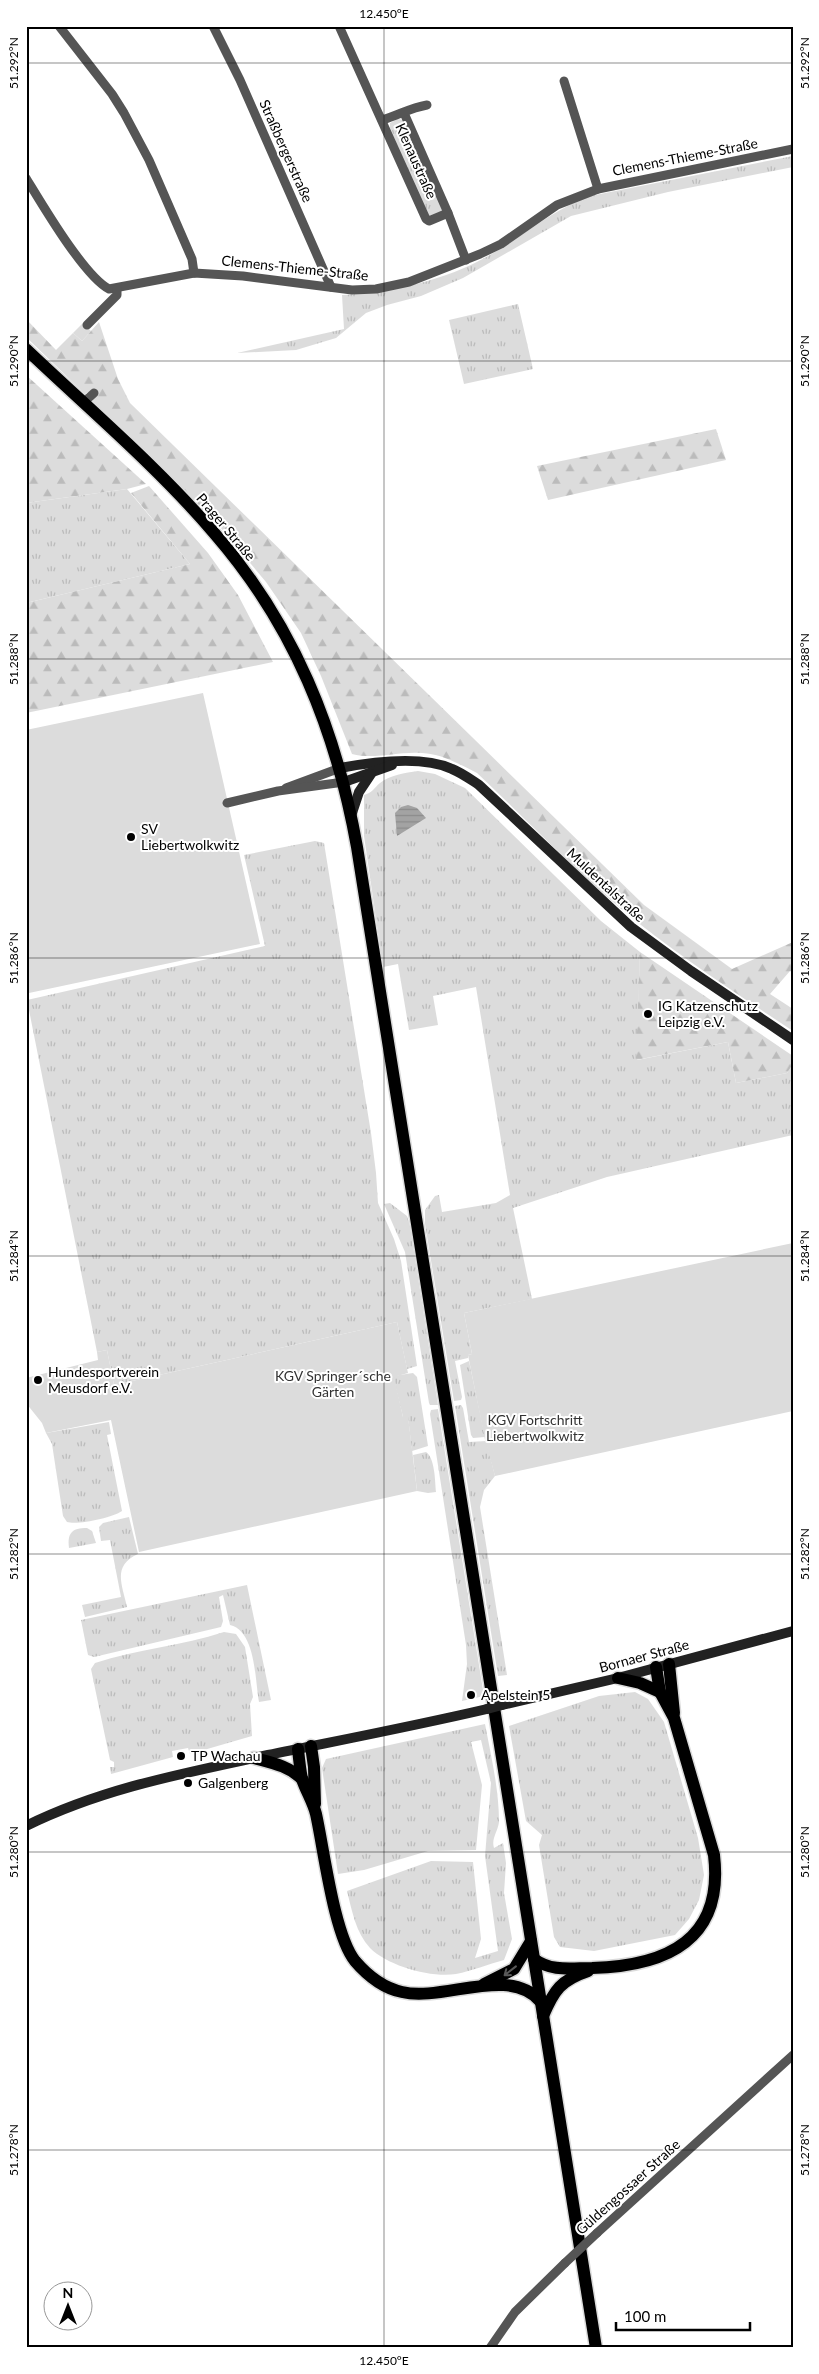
<svg xmlns="http://www.w3.org/2000/svg" width="819" height="2374" viewBox="0 0 819 2374" font-family="Lato,sans-serif">
	<style>
		.grass { fill: url(#grass-tufts) }
		.forest { fill: url(#forest-firs) }
		.green { fill: #dcdcdc }
		.water { fill: url(#water-rules) }
		.lines { fill: none; stroke-linecap: round; stroke-linejoin: round }
		.primary-casing { stroke: #dbdbdb; stroke-width: 15 }
		.minor { stroke: #555; stroke-width: 9 }
		.secondary { stroke: #222; stroke-width: 10 }
		.primary { stroke: #000; stroke-width: 12 }
		.minor-bridge { stroke: #555; stroke-width: 9 }
		.secondary-bridge { stroke: #222; stroke-width: 10 }
		.oneway { stroke: #595959 }
		.ticks { fill: none; stroke: #000; stroke-width: 1; stroke-opacity: 0.45 }
		.poi-dot { fill: #000; stroke: #fff; stroke-width: 2 }
		.labels { text-anchor: middle; stroke-width: 4; stroke-linejoin: round; paint-order: stroke }
		.street-label { font-size: 14px; fill: #000; stroke: #fff }
		.poi-label { font-size: 14px; fill: #000; stroke: #fff; text-anchor: start }
		.park-label { font-size: 14px; fill: #333; stroke: #fff }
		.neatline { fill: none; stroke: #000; stroke-width: 2 }
		.ticks-label { font-size: 12px; text-anchor: middle; fill: #000 }
	</style>
	<defs>
		<pattern id="grass-tufts" width="24" height="20" patternUnits="userSpaceOnUse" patternTransform="scale(1.25)"><rect width="24" height="20" fill="#dcdcdc"/><path d="M3 7l-1-3M5 7V3M7 7l1-3M15 17l-1-3M17 17v-4M19 17l1-3" fill="none" stroke="#bbb"/></pattern>
		<pattern id="forest-firs" width="22" height="20" patternUnits="userSpaceOnUse" patternTransform="scale(1.25)"><rect width="22" height="20" fill="#dcdcdc"/><path d="M5 1l3.5 6h-7zM16 11l3.5 6h-7z" fill="#bbb"/></pattern>
		<pattern id="water-rules" width="6" height="5" patternUnits="userSpaceOnUse" patternTransform="scale(1.25)"><rect width="6" height="5" fill="#a3a3a3"/><path d="M0 2.5h6" fill="none" stroke="#8b8b8b"/></pattern>
	</defs>
	<rect width="100%" height="100%" fill="#fff"/>
	<g class="grass">
		<path d="M398,119l5,1 40,91 -15,7 -38,-90v-5z"/>
		<path d="M793,156v11l-125,25 -97,24 -108,62 -42,18 -34,9 -21,8 -30,25 -40,12 -59,3 107,-24 -2,-34c47,-2 105,-15 146,-39 35,-20 64,-46 102,-60z"/>
		<path d="M518,304l15,65 -69,15 -15,-64z"/>
		<path d="M83,323l8,8 -9,10 -9,-8z"/>
		<path d="M127,489l63,75 -164,39v-100z"/>
		<path d="M418,771l17,3 30,14 136,133 39,31 -3,108 91,-18 8,41 51,-10 6,-9v71l-186,42 -94,31 19,91 -68,14 8,41 -4,1v3l-13,3 7,36 -1,3 -7,1 -29,-177v-14l10,-14 4,-1 3,17 54,-9 14,-8 -34,-208 -43,9 5,29 -29,5 -11,-66 -15,3 -19,-131v-41c8,-2 10,-7 16,-12 10,-8 25,-10 38,-12z"/>
		<path d="M315,841l9,2 47,290 5,40 2,30 16,36 7,22 16,105 -10,3 -10,-47 -283,63 -7,-35 -10,2 -70,-352 238,-54 -21,-91z"/>
		<path d="M390,1203l17,13 3,10 28,179h-8l-1,-2 -24,-151 -21,-48z"/>
		<path d="M469,1361l16,76 -12,1 -2,-3 -11,-70z"/>
		<path d="M413,1373l4,4 11,69 -16,5 -4,-34h-5l-10,-41z"/>
		<path d="M461,1405l2,3 6,34 17,-1 9,35 -11,14 -4,17 27,168 -9,1 -43,-270z"/>
		<path d="M438,1409l46,287 -22,5 5,-37 -1,-19 -36,-231 1,-4z"/>
		<path d="M109,1422l2,12 -4,1 15,76c-10,7 -44,14 -55,11l-4,-6 -11,-72 -6,-11z"/>
		<path d="M426,1452c9,6 9,29 10,40l-8,1 -11,-2 -4,-36z"/>
		<path d="M129,1517l9,37c-26,12 -16,30 -11,53l-42,10 -3,-12 39,-8 -11,-57 -9,1 -2,-14 4,-4z"/>
		<path d="M87,1528l5,3 4,12 -27,5c-2,-15 3,-20 18,-20z"/>
		<path d="M247,1585l24,115 -12,2c-4,-21 -3,-71 -29,-77l-7,-30 -4,2 4,24 -2,6 -127,30 -6,-2 -7,-35z"/>
		<path d="M224,1632l12,2 9,13 8,50 -3,7 2,32 -62,18 -2,-6 -16,3 1,6 -62,17 -1,-7h4v-5l-4,-2 -19,-91 4,-6c42,-14 87,-17 129,-31z"/>
		<path d="M635,1692l13,7 16,23 34,116 6,37 -5,25 -10,19 -14,16 -81,16 -34,-4 -6,-10 -15,-92 3,-10 -16,-14 -17,-95 90,-30z"/>
		<path d="M485,1724c6,32 14,65 14,98 -1,9 -8,17 -5,26l9,-5 3,20 -2,30 8,46 -8,21c-16,4 -32,11 -48,14 -25,4 -68,-8 -86,-26 -14,-15 -18,-37 -23,-57l84,-30 42,1 8,77 -6,19 23,-7 -13,-95 6,-73 -10,-43 -10,2 11,43 -6,65 -48,1 -64,19 -26,4 -16,-106 4,-9z"/>
	</g>
	<g class="forest">
		<path d="M26,319l30,31 17,-17 9,8 17,-19 19,57 12,24 514,502 88,64 61,-27v31l-3,-2 -20,23 23,15v22c-59,-39 -119,-78 -173,-123 -50,-42 -96,-91 -143,-135 -18,-9 -35,-19 -55,-20 -24,-2 -47,7 -70,1l-31,-78 -20,-43 -35,-51 -46,-55 -127,-124 -1,-13 -7,4 -59,-57z"/>
		<path d="M26,375l120,109 -19,5 -101,14z"/>
		<path d="M716,429l10,31 -178,40 -11,-34z"/>
		<path d="M149,486l59,67 30,42 35,67 -247,51v-110l164,-39 -59,-71z"/>
		<path d="M640,952l153,104v8l-6,9 -51,10 -8,-41 -92,18z"/>
	</g>
	<g class="green">
		<path d="M203,693l57,251 -231,49 -3,-12v-251z"/>
		<path d="M793,1243v168l-298,65 -10,-36 -17,-85 4,-1 -8,-41z"/>
		<path d="M397,1322l11,51 -14,4 9,40 5,-1 9,75 -278,61 -28,-132 -65,13 -4,-10 -16,-20v-25l72,-18 -1,-8 10,-2 7,35z"/>
	</g>
	<path class="water" d="M408,805l9,3 9,10 -29,18 -2,-23 6,-6z"/>
	<g class="lines">
		<g class="primary-casing">
			<g id="primary">
				<path d="M26,349c63,60 132,118 189,185 79,91 121,196 142,313l239,1501"/>
				<path d="M669,1664l5,49"/>
				<path d="M618,1678l22,5 20,9"/>
				<path d="M311,1746l3,21 1,37"/>
				<path d="M298,1749c1,10 2,20 4,30 4,12 11,23 14,35 8,36 18,121 39,147 12,14 28,27 47,31 41,10 107,-27 138,9"/>
				<path d="M254,1758c19,5 35,8 49,22"/>
				<path d="M534,1959c18,13 37,9 58,9 76,-2 132,-29 122,-113l-40,-137 -14,-26 -4,-25"/>
				<path d="M484,1984l30,-15 17,-28"/>
				<path d="M543,2016c11,-26 18,-36 45,-45"/>
			</g>
		</g>
		<g class="minor">
			<path d="M59,26l53,68 12,19 25,47 43,99 2,14"/>
			<path d="M213,26l27,54 91,207"/>
			<path d="M339,26l87,193 3,2 19,-8"/>
			<path d="M564,81l34,108"/>
			<path d="M404,113l44,100 18,47"/>
			<path d="M382,120c17,-5 28,-12 45,-15"/>
			<path d="M26,178c16,26 58,98 83,111l85,-16 49,3 109,14 24,-1 33,-7 71,-28 21,-10 56,-39 41,-16 195,-40"/>
			<path d="M87,325l30,-30v-6"/>
			<path d="M83,403l11,-10"/>
			<path d="M286,788l54,-20"/>
			<path d="M227,803l51,-12 66,-9"/>
			<path d="M597,2233l196,-178"/>
			<path d="M490,2348l25,-36 50,-49"/>
		</g>
		<g class="secondary">
			<path d="M340,768c32,-6 82,-13 112,1 10,4 18,10 27,16l152,142 60,44 102,69"/>
			<path d="M344,782l48,-17"/>
			<path d="M351,816l8,-24 12,-18"/>
			<path d="M502,1705l116,-27 175,-47"/>
			<path d="M26,1826c77,-38 159,-53 242,-71 73,-15 146,-29 219,-46"/>
		</g>
		<use href="#primary" class="primary"/>
		<path class="minor-bridge" d="M565,2263l32,-30"/>
		<path class="secondary-bridge" d="M487,1709l15,-4"/>
	</g>
	<defs><path id="oneway-shaft" d="M-6 0H5M1.5-3L5.5 0L1.5 3" fill="none" stroke-width="1.6" stroke-linecap="round" stroke-linejoin="round" transform="scale(1.25)"/></defs>
	<use class="oneway" href="#oneway-shaft" transform="translate(510 1971) rotate(142)"/>
	<path class="ticks" d="M384,26v2322M26,63h767M26,361h767M26,659h767M26,958h767M26,1256h767M26,1554h767M26,1852h767M26,2150h767"/>
	<g class="poi-dot">
		<circle cx="131" cy="837" r="5"/>
		<circle cx="648" cy="1014" r="5"/>
		<circle cx="38" cy="1380" r="5"/>
		<circle cx="471" cy="1695" r="5"/>
		<circle cx="181" cy="1756" r="5"/>
		<circle cx="188" cy="1783" r="5"/>
	</g>
	<g class="labels">
		<g class="street-label">
			<text transform="translate(286 151) rotate(66)" y="5">Straßbergerstraße</text>
			<text transform="translate(685 157) rotate(-11)" y="5">Clemens-Thieme-Straße</text>
			<text transform="translate(416 161) rotate(66)" y="5">Klenaustraße</text>
			<text transform="translate(295 268) rotate(6)" y="5">Clemens-Thieme-Straße</text>
			<text transform="translate(226 527) rotate(50)" y="5">Prager Straße</text>
			<text transform="translate(606 885) rotate(43)" y="5">Muldentalstraße</text>
			<text transform="translate(644 1656) rotate(-15)" y="5">Bornaer Straße</text>
			<text transform="translate(628 2187) rotate(-42)" y="5">Güldengossaer Straße</text>
		</g>
		<g class="poi-label">
			<text x="141" y="834">SV<tspan x="141" dy="16">Liebertwolkwitz</tspan></text>
			<text x="658" y="1011">IG Katzenschutz<tspan x="658" dy="16">Leipzig e.V.</tspan></text>
			<text x="48" y="1377">Hundesportverein<tspan x="48" dy="16">Meusdorf e.V.</tspan></text>
			<text x="481" y="1700">Apelstein 5</text>
			<text x="191" y="1761">TP Wachau</text>
			<text x="198" y="1788">Galgenberg</text>
		</g>
		<g class="park-label">
			<text x="333" y="1381">KGV Springer´sche<tspan x="333" dy="16">Gärten</tspan></text>
			<text x="535" y="1425">KGV Fortschritt<tspan x="535" dy="16">Liebertwolkwitz</tspan></text>
		</g>
	</g>
	<rect width="819" height="2374" fill="none" stroke="#ffffff" stroke-width="55"/>
	<g transform="translate(68 2306)"><circle r="24" fill="#ffffff" stroke="#999999"/>
	<path d="M0-4L9 19L0 12L-9 19Z" fill="#000000"/>
	<text y="-8" font-size="14" font-weight="bold" text-anchor="middle" fill="#000000">N</text>
	</g>
	<path d="M616 2322v8h134v-8" fill="none" stroke="#000000" stroke-width="2.5"/>
	<text x="624" y="2322" font-size="15" fill="#000000" stroke="#ffffff" stroke-width="4" paint-order="stroke">100 m</text>
	<rect x="28" y="28" width="764" height="2318" class="neatline"/>
	<g class="ticks-label">
		<text x="384" y="18">12.450°E</text>
		<text transform="translate(14 63) rotate(-90)" y="4">51.292°N</text>
		<text transform="translate(805 63) rotate(-90)" y="4">51.292°N</text>
		<text transform="translate(14 361) rotate(-90)" y="4">51.290°N</text>
		<text transform="translate(805 361) rotate(-90)" y="4">51.290°N</text>
		<text transform="translate(14 659) rotate(-90)" y="4">51.288°N</text>
		<text transform="translate(805 659) rotate(-90)" y="4">51.288°N</text>
		<text transform="translate(14 958) rotate(-90)" y="4">51.286°N</text>
		<text transform="translate(805 958) rotate(-90)" y="4">51.286°N</text>
		<text transform="translate(14 1256) rotate(-90)" y="4">51.284°N</text>
		<text transform="translate(805 1256) rotate(-90)" y="4">51.284°N</text>
		<text transform="translate(14 1554) rotate(-90)" y="4">51.282°N</text>
		<text transform="translate(805 1554) rotate(-90)" y="4">51.282°N</text>
		<text transform="translate(14 1852) rotate(-90)" y="4">51.280°N</text>
		<text transform="translate(805 1852) rotate(-90)" y="4">51.280°N</text>
		<text transform="translate(14 2150) rotate(-90)" y="4">51.278°N</text>
		<text transform="translate(805 2150) rotate(-90)" y="4">51.278°N</text>
		<text x="384" y="2365">12.450°E</text>
	</g>
</svg>
